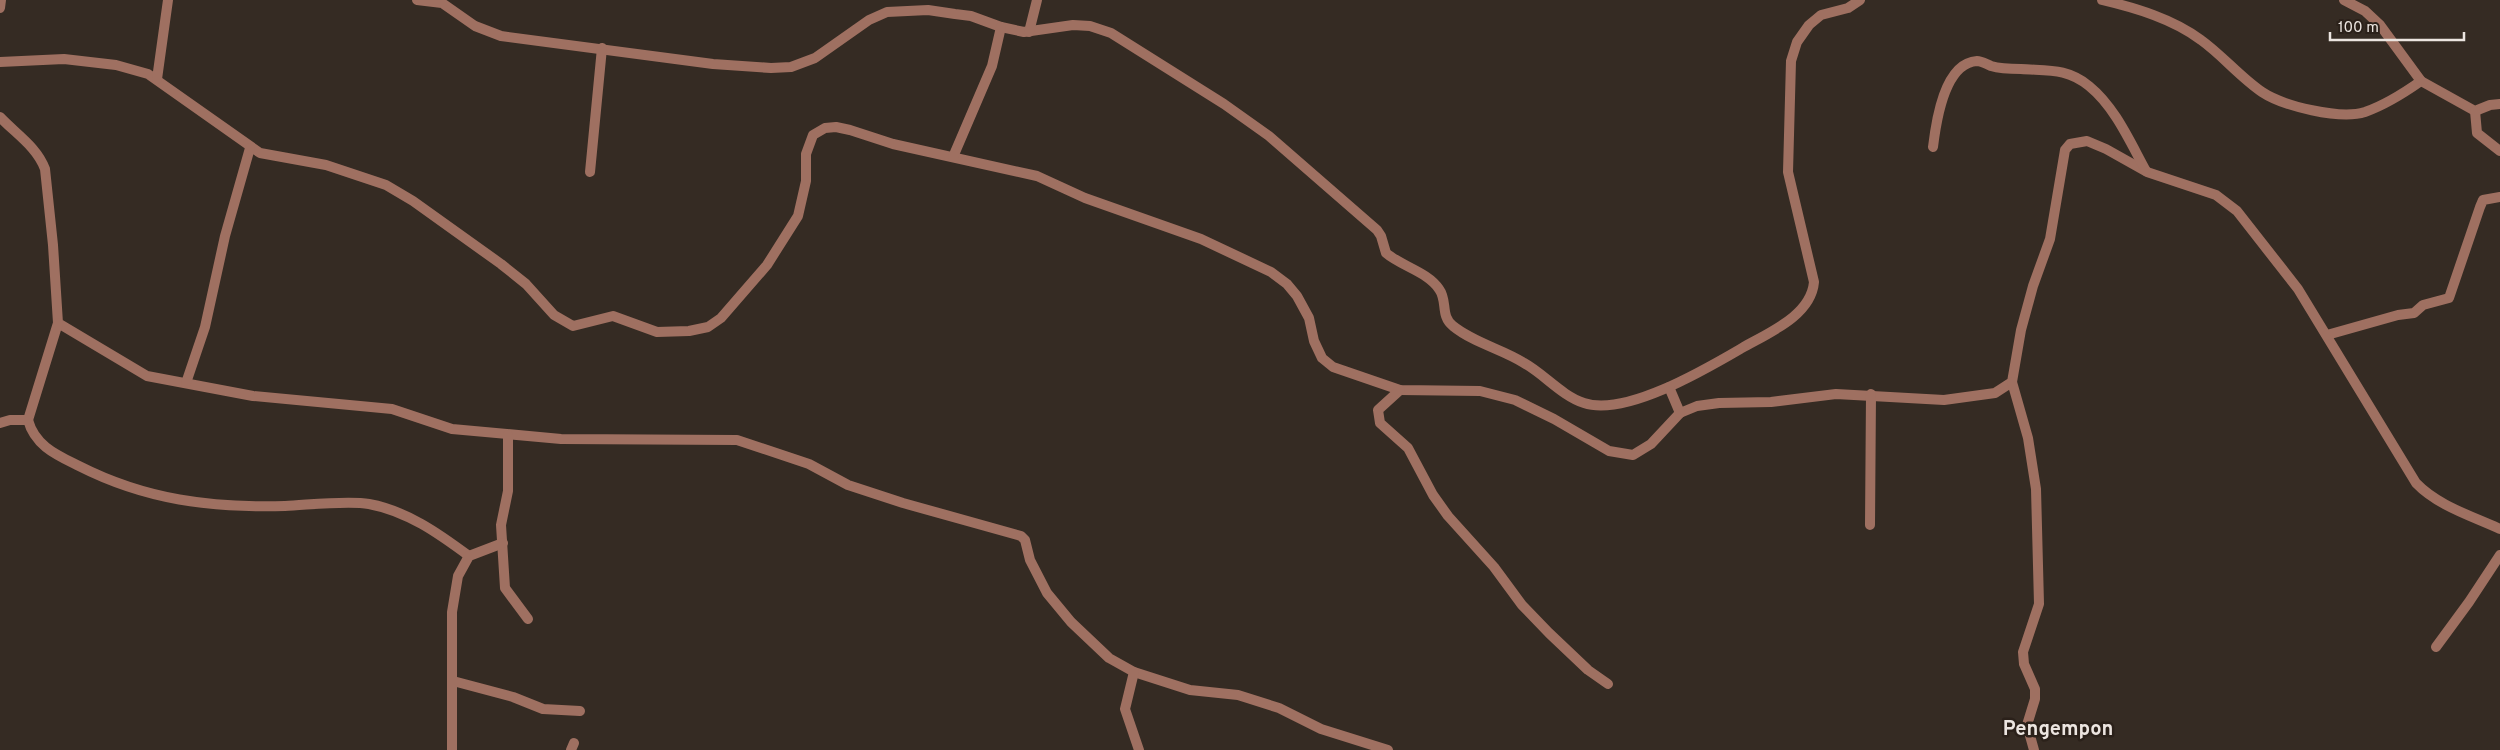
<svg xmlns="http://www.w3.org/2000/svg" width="2500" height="750" viewBox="0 0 2500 750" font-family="Overpass,sans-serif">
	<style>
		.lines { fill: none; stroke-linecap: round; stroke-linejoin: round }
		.street { stroke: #9f7061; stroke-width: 10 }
		.labels { text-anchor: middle; stroke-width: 5; stroke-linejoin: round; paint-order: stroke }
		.quarter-label { font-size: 20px; font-weight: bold; fill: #ece5e0; stroke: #2b211a }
	</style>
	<rect width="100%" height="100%" fill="#352b23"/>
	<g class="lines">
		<g class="street">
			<path d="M417,0l25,3 33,23 26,10 212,28 58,4 20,-1 24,-9 54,-38 18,-8 41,-2 27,4 16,2 30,11 23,5 49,-7 17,1 21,7 113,71 45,32 108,94 4,6 5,17c15,13 42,19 53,36 9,12 1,27 14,37 21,17 49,23 71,37 20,11 38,33 60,40 41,14 122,-34 158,-55 26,-15 69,-32 72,-66l-26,-110 3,-111 6,-19 12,-17 12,-10 27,-7 12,-8"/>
			<path d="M2102,0c34,8 71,19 99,40 21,15 39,37 61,52 21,14 78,28 103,20 20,-7 39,-19 56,-31"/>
			<path d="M2344,0l21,11 15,14 41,56 54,30 15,-6 10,-1"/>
			<path d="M0,8l1,-8"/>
			<path d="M1029,32l8,-32"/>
			<path d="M0,62l64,-3 52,6 32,9 112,79 66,12 60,20 27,16 88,63 25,20 28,31 19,11 40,-10 44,16 32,-1 19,-4 13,-9 46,-53 31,-49 8,-35v-27l7,-19 12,-7 11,-1 14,3 43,14 144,32 48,22 116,41 70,33 16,12 10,12 12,22 5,23 8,17 11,9 67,23 80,1 35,9 39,19 55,32 24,4 18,-11 29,-31 17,-7 22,-3 52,-1 65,-8 108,6 51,-7 17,-11 9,-52 12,-44 17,-47 15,-89 5,-6 17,-3 19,8 41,23 69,23 21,16 61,78 118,194c22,23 56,33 84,46"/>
			<path d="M157,79l11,-79"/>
			<path d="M2475,111l2,22 23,18"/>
			<path d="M0,117c16,17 37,30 45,52l8,76 5,78 89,53 106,20 139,13 60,20 109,10 176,1 72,24 39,21 55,18 118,33 4,4 5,20 17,33 24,29 38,36 25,14 56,18 48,5 41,13 42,21 67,21"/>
			<path d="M1933,147c3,-25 11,-84 44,-86 5,0 9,3 14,5 10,3 20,3 30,3 27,2 46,-1 68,17 26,21 41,56 57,85"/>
			<path d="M953,157l39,-91 9,-39"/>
			<path d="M590,172l12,-124"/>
			<path d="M2327,335l71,-20 16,-2 9,-8 26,-7 31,-91 3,-7 17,-3"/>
			<path d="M2012,382l16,56 8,51 3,115 -16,48 1,12 11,25v10l-8,26 7,25"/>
			<path d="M186,383l19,-56 20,-91 25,-88"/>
			<path d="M1669,387l11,26"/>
			<path d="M1400,390l-22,20 2,13 28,25 25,47 15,21 46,51 28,38 27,28 39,37 20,14"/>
			<path d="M28,420c7,26 29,35 51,46 67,34 132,42 206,40 23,-1 63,-6 84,-2 38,7 69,29 100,52"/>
			<path d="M0,423l10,-3h18l30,-97"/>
			<path d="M508,435v56l-7,34 4,63 23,31"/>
			<path d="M1870,525l1,-131"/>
			<path d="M2436,647l33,-45 31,-47"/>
			<path d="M1134,672l-9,37 14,41"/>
			<path d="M453,681l60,16 30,12 37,2"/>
			<path d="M452,750v-138l6,-36 11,-20 34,-13"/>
			<path d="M571,750l3,-7"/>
		</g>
	</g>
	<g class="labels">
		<g class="quarter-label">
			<text x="2058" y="735">Pengempon</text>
		</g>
	</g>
	<path d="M2330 32v8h134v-8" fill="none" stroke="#ece5e0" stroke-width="2.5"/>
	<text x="2338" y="32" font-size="15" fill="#ece5e0" stroke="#2b211a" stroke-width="4" paint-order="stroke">100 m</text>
</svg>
